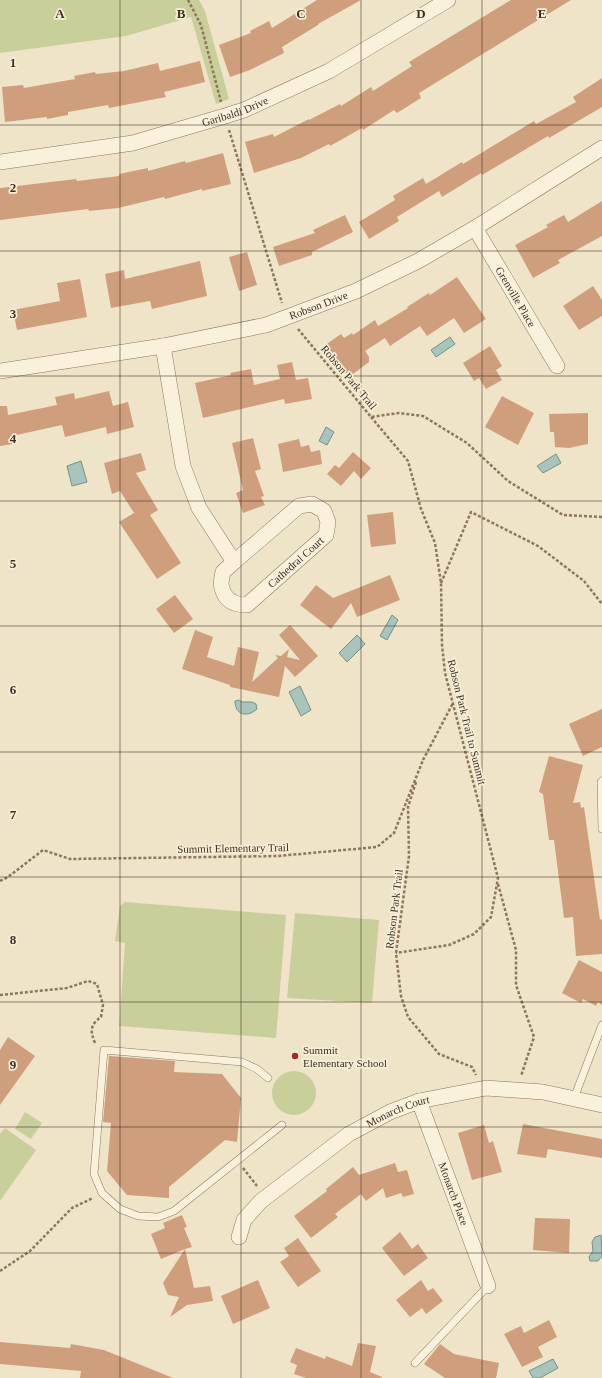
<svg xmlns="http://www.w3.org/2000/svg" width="602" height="1378" viewBox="0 0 602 1378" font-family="'Times New Roman',serif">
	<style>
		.green { fill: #c9cf9b }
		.water { fill: #a9c4bc; stroke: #6f938a }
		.building { fill: #cf9f7d }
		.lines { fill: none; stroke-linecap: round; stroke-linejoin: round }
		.lane-casing { stroke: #8d765c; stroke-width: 8 }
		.street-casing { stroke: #8d765c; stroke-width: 16 }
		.path { stroke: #8d765c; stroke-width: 2.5; stroke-dasharray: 3 2; stroke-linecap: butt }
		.lane { stroke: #faf1dc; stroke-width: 7 }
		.street { stroke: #faf1dc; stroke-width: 15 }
		.grid { fill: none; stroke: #3d2e20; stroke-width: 1; stroke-opacity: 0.55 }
		.poi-dot { fill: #9e2a2b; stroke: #f7eed8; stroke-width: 1.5 }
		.labels { text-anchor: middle; stroke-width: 3.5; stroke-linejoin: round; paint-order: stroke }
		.street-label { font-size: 11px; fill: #3d2e20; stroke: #f7eed8 }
		.poi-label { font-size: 11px; fill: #3d2e20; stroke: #f7eed8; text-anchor: start }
		.grid-label { font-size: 13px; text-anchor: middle; font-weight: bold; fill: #3d2e20; stroke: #f7eed8; stroke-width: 3.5; stroke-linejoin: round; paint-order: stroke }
	</style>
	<rect width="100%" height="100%" fill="#f0e4c8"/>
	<g class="green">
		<path d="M0,0h199l6,11 24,88 -13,5 -25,-87 -65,19 -126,17z"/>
		<path d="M125,902l161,13 -10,123 -157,-12 6,-83 -10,-2 5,-35z"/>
		<path d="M295,913l84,7 -7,83 -85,-5z"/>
		<circle cx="294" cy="1093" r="22"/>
		<path d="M25,1112l17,11 -11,16 -16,-10z"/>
		<path d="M5,1128l31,22 -36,51v-67z"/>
	</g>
	<g class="water">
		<path d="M450,337l5,7 -19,13 -5,-7z"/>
		<path d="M326,427l8,5 -7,13 -8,-4z"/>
		<path d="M556,454l5,9 -18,10 -6,-7z"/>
		<path d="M81,461l6,21 -15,4 -5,-20z"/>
		<path d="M392,615l6,5 -11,20 -7,-4z"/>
		<path d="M357,635l8,9 -18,18 -8,-9z"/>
		<path d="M300,686l11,24 -10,6 -12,-24z"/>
		<path d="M239,700l3,2h10l4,2 1,5c-10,9 -22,6 -22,-8z"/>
		<path d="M601,1235l1,21 -4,5h-8l-1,-4 4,-6 -1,-9 3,-5z"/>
		<path d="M553,1359l5,9 -18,10h-7l-4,-7z"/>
	</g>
	<g class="building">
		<path d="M317,0h44l-43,24v1l-36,22 2,6 -34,17 -20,7 -11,-32 32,-12 -1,-2 19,-10 3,7z"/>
		<path d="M511,0h60l-152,93 2,5 -24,15 -3,-3 -31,20 -1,-2 -32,18 -1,-2 -28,14 -47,15 -9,-31 28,-8 1,3 35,-18v1l31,-16 1,2 30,-19 2,4 39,-25 -3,-4z"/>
		<path d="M200,61l5,21 -41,10 2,5 -57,11 -1,-3 -40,7v3l-21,4v-2l-42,5 -3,-35 21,-2 1,3 51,-9 -1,-3 21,-4 1,2 28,-3 34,-8 2,8z"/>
		<path d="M602,78v29l-53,31 -1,-2 -66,39 -1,-2 -39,24 -3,-6 -42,26 2,4 -30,18 -10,-17 36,-22 -2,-4 30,-18 3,6 36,-22 1,2 71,-43 2,3 40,-22 -3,-5z"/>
		<path d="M223,153l8,31 -29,7v-2l-37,10 -1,-2 -46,11 -29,3 -1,-2 -88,11v-32l76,-9 1,2 42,-5v-2l29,-6v3l37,-10 1,2z"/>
		<path d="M602,201v35l-44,24 2,3 -27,15 -18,-33 33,-18 -2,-2 18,-10 4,7z"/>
		<path d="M345,215l8,17 -41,20v3l-33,11 -6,-19 42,-14 -2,-3z"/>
		<path d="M247,252l10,33 -18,6 -10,-34z"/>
		<path d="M200,261l7,35 -55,13 -2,-8 -39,7 -6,-34 19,-4 1,9z"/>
		<path d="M457,277l29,42 -22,14 -10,-15 -27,18 -7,-10 -30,20 -5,-8 -20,13 4,6v5l-20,15 -5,-8 -4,3 -19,-24 20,-14 3,4 8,-5 1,2 22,-15 3,6 30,-18 -1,-1 22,-14 1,2z"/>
		<path d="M80,279l7,38 -70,13 -4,-20 47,-9 -3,-18z"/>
		<path d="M593,286l9,14v16l-23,14 -16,-24z"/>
		<path d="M490,346l12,20 -6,4 6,10 -16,9 -7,-11 -5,3 -11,-18z"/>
		<path d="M292,362l4,18 12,-2 4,21 -27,5 -1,-5 -81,19 -8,-35 36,-8 -1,-2 21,-4 3,16 26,-6 -3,-14z"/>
		<path d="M109,391l4,15 15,-4 6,25 -27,7 -1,-7 -41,10 -3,-12 -50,11 1,8 -13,2v-40h7l1,9 49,-10 -2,-8 19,-4 1,6z"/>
		<path d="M502,396l32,17 -16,32 -33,-18z"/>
		<path d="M588,413v31l-19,4 -14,-1 -1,-15h-4l-1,-18z"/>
		<path d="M253,438l8,31 -6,2 9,25 -3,1 4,8 -22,8 -7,-20 7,-3 -11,-47z"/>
		<path d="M299,439l2,8 8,-2 2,7 9,-2 2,14 -39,8 -5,-28z"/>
		<path d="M353,452l18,16 -10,11 -7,-8 -13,15 -14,-12 8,-9 4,3z"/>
		<path d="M141,453l5,17 -10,3 22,37 -8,5 31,48 -24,16 -38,-57 15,-9 -14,-22 -8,3 -8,-31z"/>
		<path d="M393,512l3,32 -25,3 -4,-32z"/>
		<path d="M390,575l10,25 -43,17 -6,-14 -20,26 -31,-24 16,-20 17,13z"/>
		<path d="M175,595l18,24 -19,14 -18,-24z"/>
		<path d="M290,625l28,31 -23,21 -10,-11 -6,31 -49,-10v-2l-48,-16 13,-39 18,7 -6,20 27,9 4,-19 21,5 -7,30 26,-24 -3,-3 6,1 8,-7 -2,8 13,3 -21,-25z"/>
		<path d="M602,709v38l-19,9 -14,-32z"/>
		<path d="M549,756l34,9 -10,38 7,-1 1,6 3,-1 16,113 2,-1v35l-26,2 -3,-39 -9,1 -10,-78h-5l-6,-46 -4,-2z"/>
		<path d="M579,960l23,12v33l-4,-3 -2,4 -13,-7 -2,4 -19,-10z"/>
		<path d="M8,1037l27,19 -35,49v-55z"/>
		<path d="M109,1056l66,5 -1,11 48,2 19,24 -4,44 -12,-2 -56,47v11l-42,-3 -20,-24 4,-48 -8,-1z"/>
		<path d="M523,1124l79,15v19l-54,-9 -2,9 -29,-4z"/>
		<path d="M484,1125l5,18 4,-2 9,31 -30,8 -14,-47z"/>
		<path d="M395,1163l3,9 9,-2 7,24 -11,3 -2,-4 -15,5 -3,-10 -17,13 -5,-7 -26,20 3,3 -27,21 -17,-22 33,-25 -1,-2 27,-22 6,8z"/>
		<path d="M182,1215l5,12 -3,1 8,19 -7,2 9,39 16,-2 3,15 -26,4 -17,12 9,-20 -11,-2 -5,-12 22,-34 -24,10 -10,-25 14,-6 -2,-5z"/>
		<path d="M535,1218l35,1 -1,34 -36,-3z"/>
		<path d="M400,1232l12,17 6,-5 10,14 -24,18 -22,-28z"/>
		<path d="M298,1238l23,33 -23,16 -18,-25 9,-6 -5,-8z"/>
		<path d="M258,1280l12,28 -37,16 -12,-28z"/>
		<path d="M421,1280l7,11 5,-3 10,13 -17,13 -4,-6 -12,9 -14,-17z"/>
		<path d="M549,1320l8,17 -19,10 5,10 -21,10 -18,-33 17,-8 3,7z"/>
		<path d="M0,1342l70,6 1,-4 33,6 69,28h-93l1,-7 -81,-7z"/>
		<path d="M358,1343l18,3 -6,26 12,5v1h-76l-12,-4 3,-9 -7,-3 6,-14 29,11 1,-3 26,10z"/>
		<path d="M440,1344l14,10 45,9 -3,15h-51l-21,-14z"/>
	</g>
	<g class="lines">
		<g class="lane-casing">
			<g id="lane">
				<path d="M602,781l-1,1 1,47"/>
				<path d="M268,1078l-11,-9 -15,-7 -138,-12 -10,124 8,19 18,16 18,7 20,1 16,-6 108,-86"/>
				<path d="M574,1098l28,-73"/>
				<path d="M415,1363l73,-77"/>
			</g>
		</g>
		<g class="street-casing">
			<g id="street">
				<path id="s1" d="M0,162l133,-19 92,-27 19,-6 85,-39 119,-71"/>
				<path id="s2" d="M475,228l82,138"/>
				<path id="s3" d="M163,346l20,120 16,42 35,54 -11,10c-1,5 -3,12 -1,16 3,13 13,17 25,17l79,-70 2,-13 -4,-11 -12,-7 -13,2 -65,56"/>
				<path id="s4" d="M0,371l163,-25 103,-21 90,-34 62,-30 57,-33 127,-80"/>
				<path id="s5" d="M419,1101l69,185"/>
				<path id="s6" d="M239,1237l5,-17 17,-19 88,-67 41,-22 29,-11 67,-13 57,4 59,13"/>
			</g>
		</g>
		<g class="path">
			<path d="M188,0l13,25 20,77"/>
			<path d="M229,130l53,173"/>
			<path d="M298,329l73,88 28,-4 24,3 44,27 41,38 55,34 39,2"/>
			<path d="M371,417l37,44 13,48 14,34 6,40 1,62 3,28 53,205 -7,39 -17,17 -25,11 -53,8"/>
			<path d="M441,583l30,-71 67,34 46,35 18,23"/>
			<path d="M423,760l30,-57"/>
			<path d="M416,782l-8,25 1,49 -13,97 5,43 7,21 31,37 33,13 4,8"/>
			<path d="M0,881l8,-4 35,-27 27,9 208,-3 99,-9 17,-14 29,-73"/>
			<path d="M498,884l18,66v35l18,52 -13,39"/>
			<path d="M0,995l67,-7 21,-7 9,3 6,21 -2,12c-11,8 -11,14 -6,26"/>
			<path d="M243,1168l14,18"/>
			<path d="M0,1271l30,-20 42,-43 21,-10"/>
		</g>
		<use href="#lane" class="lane"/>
		<use href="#street" class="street"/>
	</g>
	<path class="grid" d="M120,0v1378M241,0v1378M361,0v1378M482,0v1378M0,125h602M0,251h602M0,376h602M0,501h602M0,626h602M0,752h602M0,877h602M0,1002h602M0,1127h602M0,1253h602"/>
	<circle class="poi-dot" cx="295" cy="1056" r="4"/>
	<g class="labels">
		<g class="street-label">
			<text dy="4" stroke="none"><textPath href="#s1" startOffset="241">Garibaldi Drive</textPath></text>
			<text dy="4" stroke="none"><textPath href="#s2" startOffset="80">Grenville Place</textPath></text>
			<text dy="4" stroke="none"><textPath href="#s4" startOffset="326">Robson Drive</textPath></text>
			<text transform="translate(349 377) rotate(50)" y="4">Robson Park Trail</text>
			<text dy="4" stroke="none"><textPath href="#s3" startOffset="360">Cathedral Court</textPath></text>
			<text transform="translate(467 722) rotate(76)" y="4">Robson Park Trail to Summit</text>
			<text transform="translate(233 848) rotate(-1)" y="4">Summit Elementary Trail</text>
			<text transform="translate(394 909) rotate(-83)" y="4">Robson Park Trail</text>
			<text dy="4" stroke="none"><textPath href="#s6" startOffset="208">Monarch Court</textPath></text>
			<text dy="4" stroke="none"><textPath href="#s5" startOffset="99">Monarch Place</textPath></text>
		</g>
		<g class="poi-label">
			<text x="303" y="1054">Summit<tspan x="303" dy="13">Elementary School</tspan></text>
		</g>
	</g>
	<g class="grid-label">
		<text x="60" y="18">A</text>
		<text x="181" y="18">B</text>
		<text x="301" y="18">C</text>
		<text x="421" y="18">D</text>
		<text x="542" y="18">E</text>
		<text x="13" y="67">1</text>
		<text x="13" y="192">2</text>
		<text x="13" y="318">3</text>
		<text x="13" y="443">4</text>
		<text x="13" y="568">5</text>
		<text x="13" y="694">6</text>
		<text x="13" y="819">7</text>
		<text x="13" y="944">8</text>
		<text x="13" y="1069">9</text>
	</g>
</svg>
